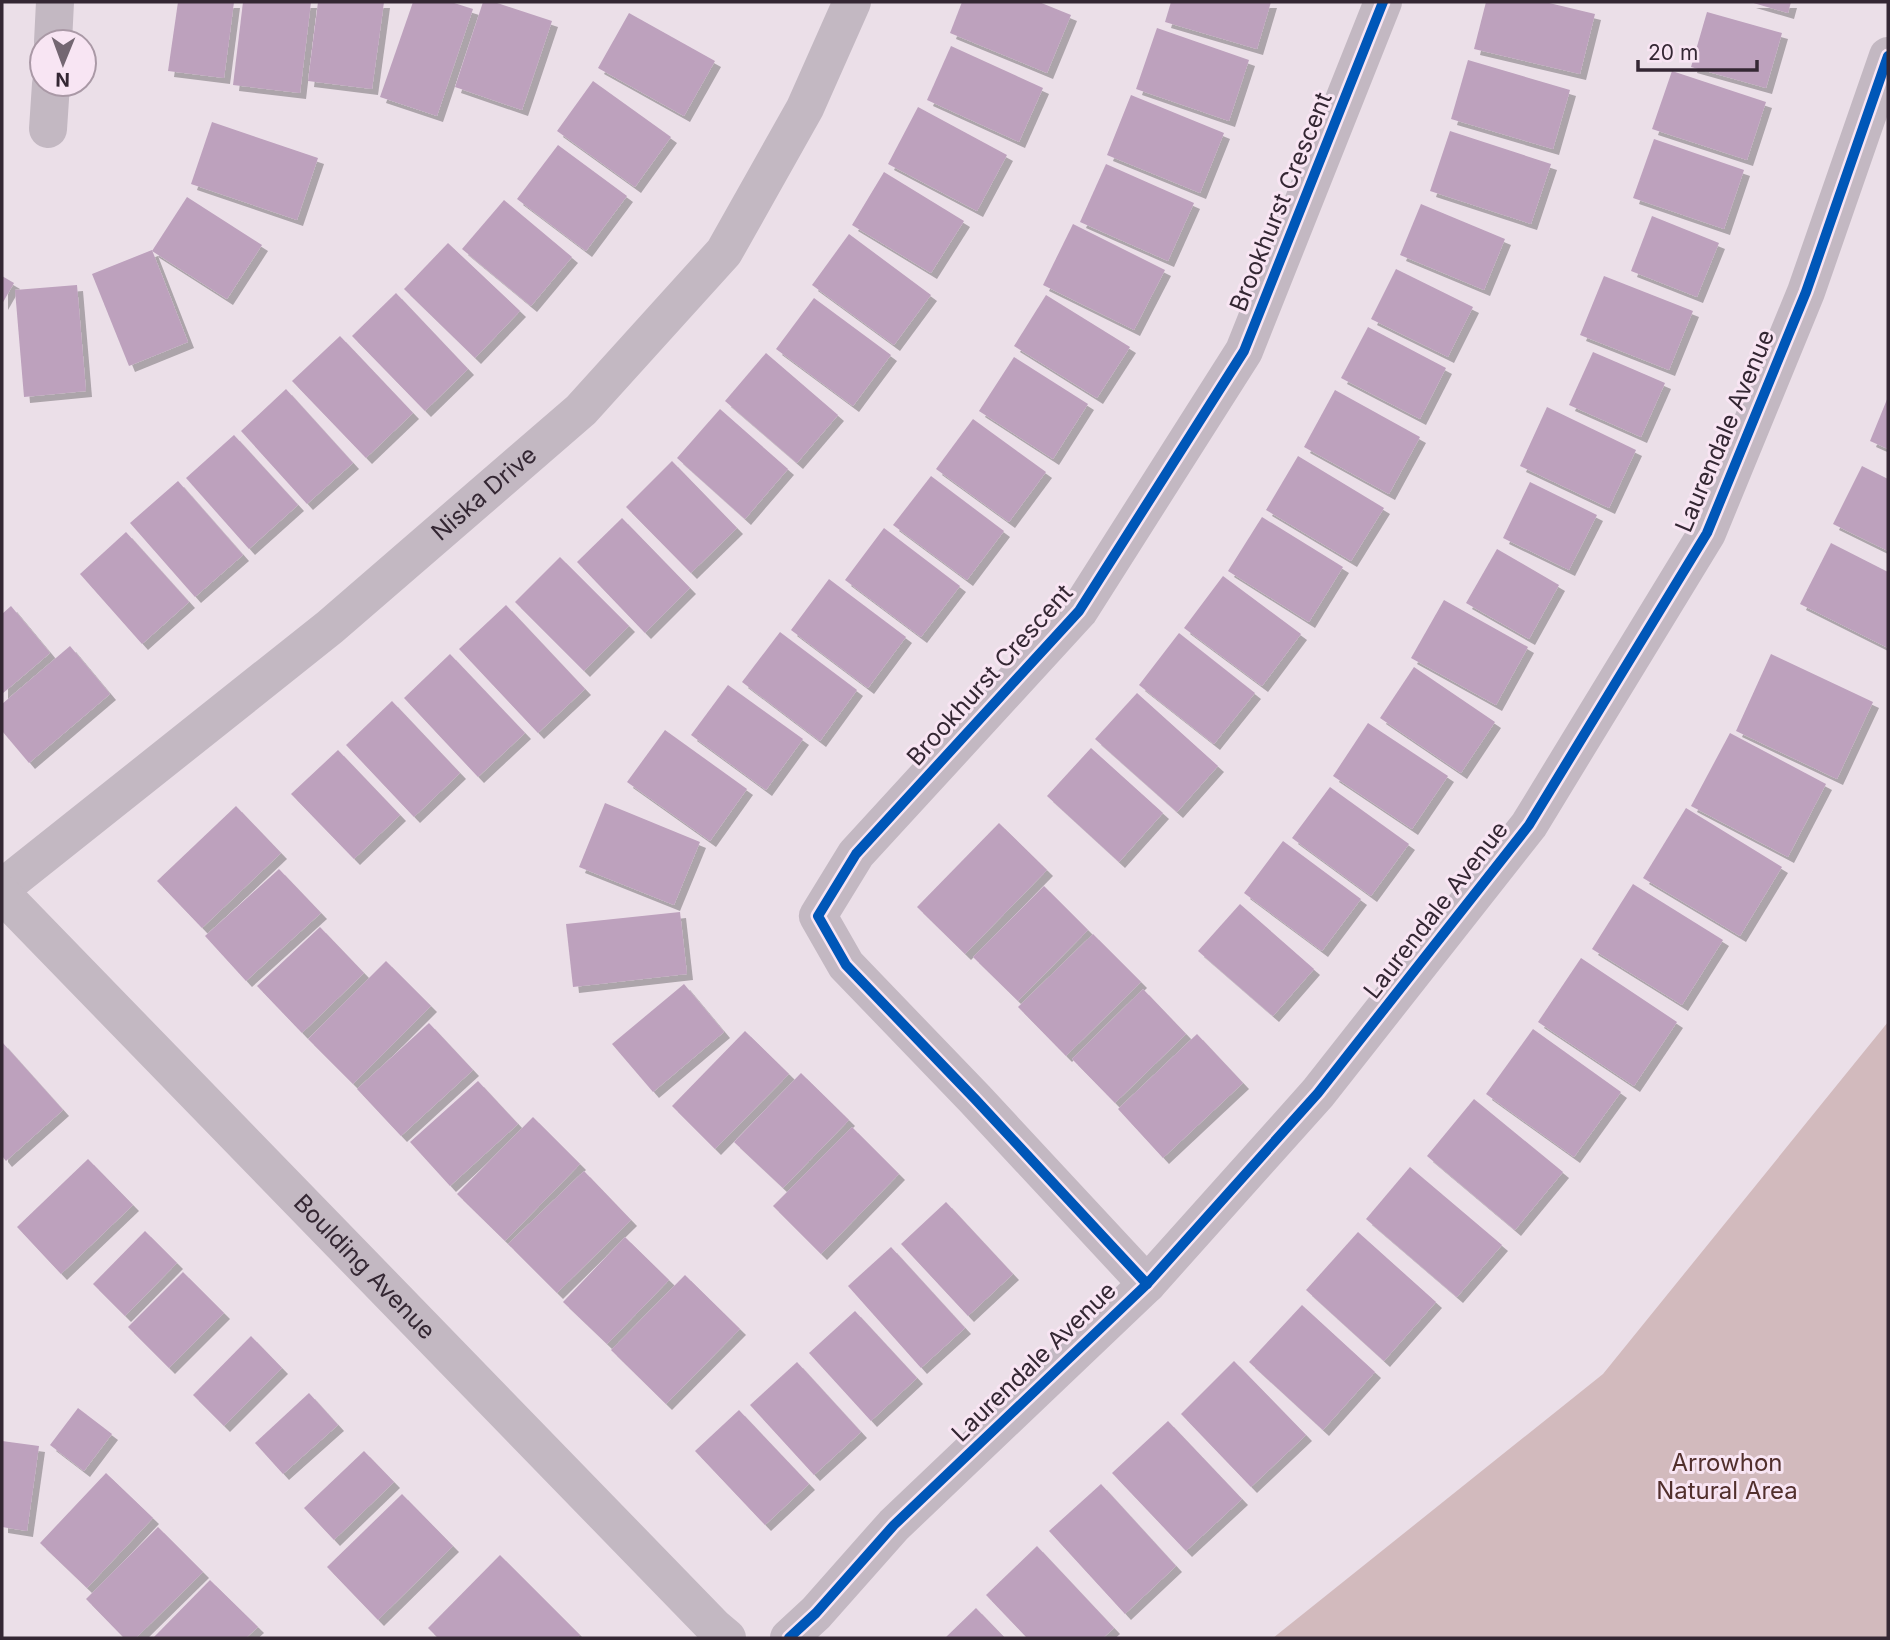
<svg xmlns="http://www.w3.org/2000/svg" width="1890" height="1640" viewBox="0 0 1890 1640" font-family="Inter,sans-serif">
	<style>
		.green { fill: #d2babd }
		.building { fill: #bda1bd; filter: url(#shadow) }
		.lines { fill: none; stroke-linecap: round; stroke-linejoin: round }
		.minor { stroke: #c3b8c2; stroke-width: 38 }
		.cycleway-casing { stroke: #f8e5f3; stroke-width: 15 }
		.cycleway { stroke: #0057b8; stroke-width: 10 }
		.labels { text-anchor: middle; stroke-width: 6; stroke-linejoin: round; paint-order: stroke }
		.street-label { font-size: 24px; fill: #342733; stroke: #f8e5f3 }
		.park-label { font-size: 24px; fill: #512f2c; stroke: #f8e5f3 }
	</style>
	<defs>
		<filter id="shadow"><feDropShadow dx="6" dy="6" stdDeviation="0" flood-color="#0004"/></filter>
	</defs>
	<rect width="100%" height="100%" fill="#ebdfe8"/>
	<path class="green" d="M1888,1022v616h-615l330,-264z"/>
	<g class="building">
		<path d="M178,2h56l-10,76 -56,-7z"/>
		<path d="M243,2h68l-11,91 -67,-8z"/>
		<path d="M318,2h66l-12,87 -64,-8z"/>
		<path d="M413,2h38l22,7 -36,107 -57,-19z"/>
		<path d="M483,2h11l58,19 -30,89 -67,-23z"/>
		<path d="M962,2h77l32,13 -24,58 -97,-40z"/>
		<path d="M1171,2h100l-14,47 -92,-27z"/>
		<path d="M1486,2h59l50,12 -15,60 -106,-25z"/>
		<path d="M1750,2h41l-3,11z"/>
		<path d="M1707,12l75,21 -16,55 -75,-21z"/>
		<path d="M629,13l86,48 -31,55 -86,-48z"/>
		<path d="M1157,28l92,32 -20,61 -93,-32z"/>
		<path d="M951,46l92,42 -24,54 -92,-42z"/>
		<path d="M1468,60l102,30 -17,59 -102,-30z"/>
		<path d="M1672,71l94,31 -19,58 -95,-31z"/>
		<path d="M593,81l78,56 -36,50 -78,-56z"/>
		<path d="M1131,95l93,38 -24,60 -93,-38z"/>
		<path d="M918,107l89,48 -30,56 -89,-47z"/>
		<path d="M212,122l106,36 -21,62 -106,-36z"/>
		<path d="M1450,131l101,33 -20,60 -101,-33z"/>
		<path d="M1654,139l90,31 -20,59 -91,-31z"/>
		<path d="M558,145l69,51 -41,55 -69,-52z"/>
		<path d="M1106,164l88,39 -26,58 -88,-39z"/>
		<path d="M884,172l80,49 -33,52 -79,-48z"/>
		<path d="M187,197l75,48 -35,54 -75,-48z"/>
		<path d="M504,200l68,57 -41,49 -69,-57z"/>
		<path d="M1421,204l84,35 -21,51 -84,-35z"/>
		<path d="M1652,216l67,27 -22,54 -66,-26z"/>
		<path d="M1073,224l92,46 -31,60 -91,-45z"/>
		<path d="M849,234l82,61 -37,50 -82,-60z"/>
		<path d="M448,243l72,68 -45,47 -71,-69z"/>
		<path d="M152,250l36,92 -59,24 -37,-92z"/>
		<path d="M1396,269l77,38 -25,50 -77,-38z"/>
		<path d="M2,276l12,7 -12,21z"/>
		<path d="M1604,276l89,35 -24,59 -89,-35z"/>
		<path d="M77,285l9,106 -62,6 -9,-107z"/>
		<path d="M396,293l72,76 -43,42 -73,-75z"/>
		<path d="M1046,295l84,52 -33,51 -83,-52z"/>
		<path d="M814,298l77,57 -38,51 -77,-57z"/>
		<path d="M1368,327l78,41 -26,51 -79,-41z"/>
		<path d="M340,336l73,77 -47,45 -74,-77z"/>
		<path d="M1593,352l72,31 -24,54 -72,-32z"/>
		<path d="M766,353l72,62 -41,48 -72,-62z"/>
		<path d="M1014,357l74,47 -35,55 -74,-48z"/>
		<path d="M286,389l67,74 -46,41 -66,-73z"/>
		<path d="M1335,390l85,47 -31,57 -85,-47z"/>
		<path d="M1888,397v52l-18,-8z"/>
		<path d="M1547,407l89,43 -27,58 -89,-42z"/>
		<path d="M720,409l68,60 -43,50 -68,-61z"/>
		<path d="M973,419l73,53 -37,50 -73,-53z"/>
		<path d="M234,435l64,70 -49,44 -63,-71z"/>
		<path d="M1298,456l86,52 -33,53 -85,-51z"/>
		<path d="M672,461l65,67 -46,45 -65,-66z"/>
		<path d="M1862,466l26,13v72l-55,-27z"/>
		<path d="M931,476l73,55 -37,49 -74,-55z"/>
		<path d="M178,481l65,74 -48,42 -65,-74z"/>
		<path d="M1530,482l67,33 -28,55 -66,-32z"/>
		<path d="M1262,517l81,50 -34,55 -81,-51z"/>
		<path d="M622,518l68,70 -45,45 -68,-71z"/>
		<path d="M884,528l76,58 -39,51 -76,-57z"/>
		<path d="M126,532l63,70 -47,42 -62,-70z"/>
		<path d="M1831,543l57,29v76l-88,-44z"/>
		<path d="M1497,549l62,36 -30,54 -63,-36z"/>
		<path d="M560,557l69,69 -45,45 -69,-69z"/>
		<path d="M1223,576l78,58 -39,52 -78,-58z"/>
		<path d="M829,579l77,58 -38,51 -77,-58z"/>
		<path d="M1444,600l84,47 -32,58 -85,-47z"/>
		<path d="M506,605l79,84 -47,44 -79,-84z"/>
		<path d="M11,606l39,47 -48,41v-80z"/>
		<path d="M780,632l77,58 -37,51 -78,-59z"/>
		<path d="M1179,633l76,60 -41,51 -75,-59z"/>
		<path d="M70,646l40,48 -81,69 -27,-32v-27z"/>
		<path d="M450,654l75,79 -47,44 -74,-79z"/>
		<path d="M1771,654l102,48 -36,77 -101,-48z"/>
		<path d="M1414,667l81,55 -34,51 -81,-55z"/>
		<path d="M728,685l75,54 -37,51 -75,-55z"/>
		<path d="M1137,693l81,73 -41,46 -82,-73z"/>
		<path d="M392,701l68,72 -46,44 -68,-72z"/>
		<path d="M1368,723l80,53 -36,53 -79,-53z"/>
		<path d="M665,730l82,59 -37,52 -83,-59z"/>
		<path d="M1730,733l96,51 -38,73 -97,-51z"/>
		<path d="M1091,748l72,65 -44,49 -72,-66z"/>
		<path d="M338,750l62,65 -46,44 -63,-65z"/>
		<path d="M1330,787l79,57 -38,52 -79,-58z"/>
		<path d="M605,803l95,39 -26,63 -95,-38z"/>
		<path d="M236,806l45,47 -79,75 -45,-47z"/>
		<path d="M1686,808l96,59 -42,69 -97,-58z"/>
		<path d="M999,823l48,47 -82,84 -48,-47z"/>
		<path d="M1283,841l78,58 -39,52 -78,-58z"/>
		<path d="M279,869l42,44 -75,68 -41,-45z"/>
		<path d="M1633,884l90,56 -41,65 -90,-56z"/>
		<path d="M1044,886l44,44 -70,71 -45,-44z"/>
		<path d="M1240,904l74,65 -41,47 -75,-65z"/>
		<path d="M680,912l7,62 -114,13 -7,-63z"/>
		<path d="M320,927l44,46 -62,60 -45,-47z"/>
		<path d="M1093,934l48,48 -75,74 -48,-49z"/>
		<path d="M1581,958l96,64 -43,64 -96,-64z"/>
		<path d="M386,961l45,45 -78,78 -45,-45z"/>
		<path d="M684,984l40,48 -71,60 -41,-48z"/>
		<path d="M1143,989l43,45 -71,69 -43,-44z"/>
		<path d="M429,1023l44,47 -72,66 -44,-47z"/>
		<path d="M1533,1029l88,63 -47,65 -88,-63z"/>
		<path d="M745,1031l44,43 -74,75 -43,-43z"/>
		<path d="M1197,1034l46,49 -80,75 -45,-49z"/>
		<path d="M2,1042l61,68 -57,51 -4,-5z"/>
		<path d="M801,1073l48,47 -66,68 -49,-46z"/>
		<path d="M478,1081l40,43 -68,62 -40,-44z"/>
		<path d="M1474,1099l89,73 -48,58 -88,-74z"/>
		<path d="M533,1117l47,47 -75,77 -48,-47z"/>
		<path d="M852,1127l47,47 -78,80 -48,-48z"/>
		<path d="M88,1159l45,46 -72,69 -44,-47z"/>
		<path d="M1410,1167l92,78 -45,52 -91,-78z"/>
		<path d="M584,1171l47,49 -74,73 -49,-49z"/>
		<path d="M946,1202l67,72 -45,42 -67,-72z"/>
		<path d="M145,1231l32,32 -52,53 -32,-32z"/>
		<path d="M1358,1232l78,70 -52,59 -78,-71z"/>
		<path d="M625,1237l44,43 -62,64 -44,-42z"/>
		<path d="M891,1247l74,81 -44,40 -73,-82z"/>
		<path d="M183,1272l41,41 -55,55 -41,-41z"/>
		<path d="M685,1275l55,54 -74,75 -55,-54z"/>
		<path d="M1302,1305l73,67 -52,58 -74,-68z"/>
		<path d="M855,1311l62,67 -46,43 -62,-68z"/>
		<path d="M251,1336l31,32 -58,58 -31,-31z"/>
		<path d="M1234,1361l72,74 -55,52 -70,-73z"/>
		<path d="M797,1362l64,70 -47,43 -64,-70z"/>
		<path d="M309,1393l29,32 -55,49 -28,-31z"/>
		<path d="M78,1408l34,26 -28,37 -34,-26z"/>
		<path d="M739,1410l70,74 -44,41 -70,-74z"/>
		<path d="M1168,1421l74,78 -56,52 -74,-78z"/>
		<path d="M2,1441l37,5 -12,85 -25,-4z"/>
		<path d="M364,1451l30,31 -60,58 -30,-32z"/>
		<path d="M106,1473l47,45 -66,70 -47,-45z"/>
		<path d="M1101,1484l75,82 -51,48 -76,-83z"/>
		<path d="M402,1494l51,52 -75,74 -51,-53z"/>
		<path d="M158,1527l45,45 -67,66h-12l-38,-39z"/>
		<path d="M1037,1546l77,82 -11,10h-76l-41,-43z"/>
		<path d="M500,1555l80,80 -3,3h-139l-10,-10z"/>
		<path d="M210,1580l48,47 -12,11h-93z"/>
		<path d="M976,1608l29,30h-60z"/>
	</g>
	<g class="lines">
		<g class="minor">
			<path d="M53,42l2,-40"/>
			<path d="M48,129l3,-45"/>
			<path id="s1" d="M2,888l328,-261 251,-217 143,-158 81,-144 47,-106"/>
			<path id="s2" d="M2,894l712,733 13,11"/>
			<path d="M1147,1284l-172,-185 -129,-134 -28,-49 38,-62 223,-243 165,-260 139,-349"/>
			<path d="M789,1638l27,-25 78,-88 253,-241 171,-191 211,-268 178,-292 99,-241 82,-236"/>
		</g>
		<g class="cycleway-casing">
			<g id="cycleway">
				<path d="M1147,1284l-172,-185 -129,-134 -28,-49 38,-62 223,-243 165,-260 139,-349"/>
				<path d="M789,1638l27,-25 78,-88 253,-241 171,-191 211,-268 178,-292 99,-241 82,-236"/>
			</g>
		</g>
		<use href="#cycleway" class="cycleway"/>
	</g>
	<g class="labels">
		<g class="street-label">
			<text transform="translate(1281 202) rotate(-68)" y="8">Brookhurst Crescent</text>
			<text transform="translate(1725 431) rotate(-67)" y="8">Laurendale Avenue</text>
			<text dy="8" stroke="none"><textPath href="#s1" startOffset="623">Niska Drive</textPath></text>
			<text transform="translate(990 675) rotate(-48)" y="8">Brookhurst Crescent</text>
			<text transform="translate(1436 910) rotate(-52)" y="8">Laurendale Avenue</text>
			<text dy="8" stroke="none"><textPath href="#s2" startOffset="520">Boulding Avenue</textPath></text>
			<text transform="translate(1034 1362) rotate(-44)" y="8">Laurendale Avenue</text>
		</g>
		<g class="park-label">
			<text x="1727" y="1471">Arrowhon<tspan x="1727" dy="28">Natural Area</tspan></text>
		</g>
	</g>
	<rect width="1890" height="1640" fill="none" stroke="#342733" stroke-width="7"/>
	<g transform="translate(63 63) rotate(181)"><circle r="33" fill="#f8e5f3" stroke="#aa99a6" stroke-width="2"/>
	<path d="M0-5L12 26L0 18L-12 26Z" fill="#746772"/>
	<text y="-10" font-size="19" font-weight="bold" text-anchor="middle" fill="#342733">N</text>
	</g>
	<path d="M1638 60v10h119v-10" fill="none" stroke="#342733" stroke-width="3.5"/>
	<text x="1648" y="60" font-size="21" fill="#342733" stroke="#f8e5f3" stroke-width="5" paint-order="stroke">20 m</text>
</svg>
